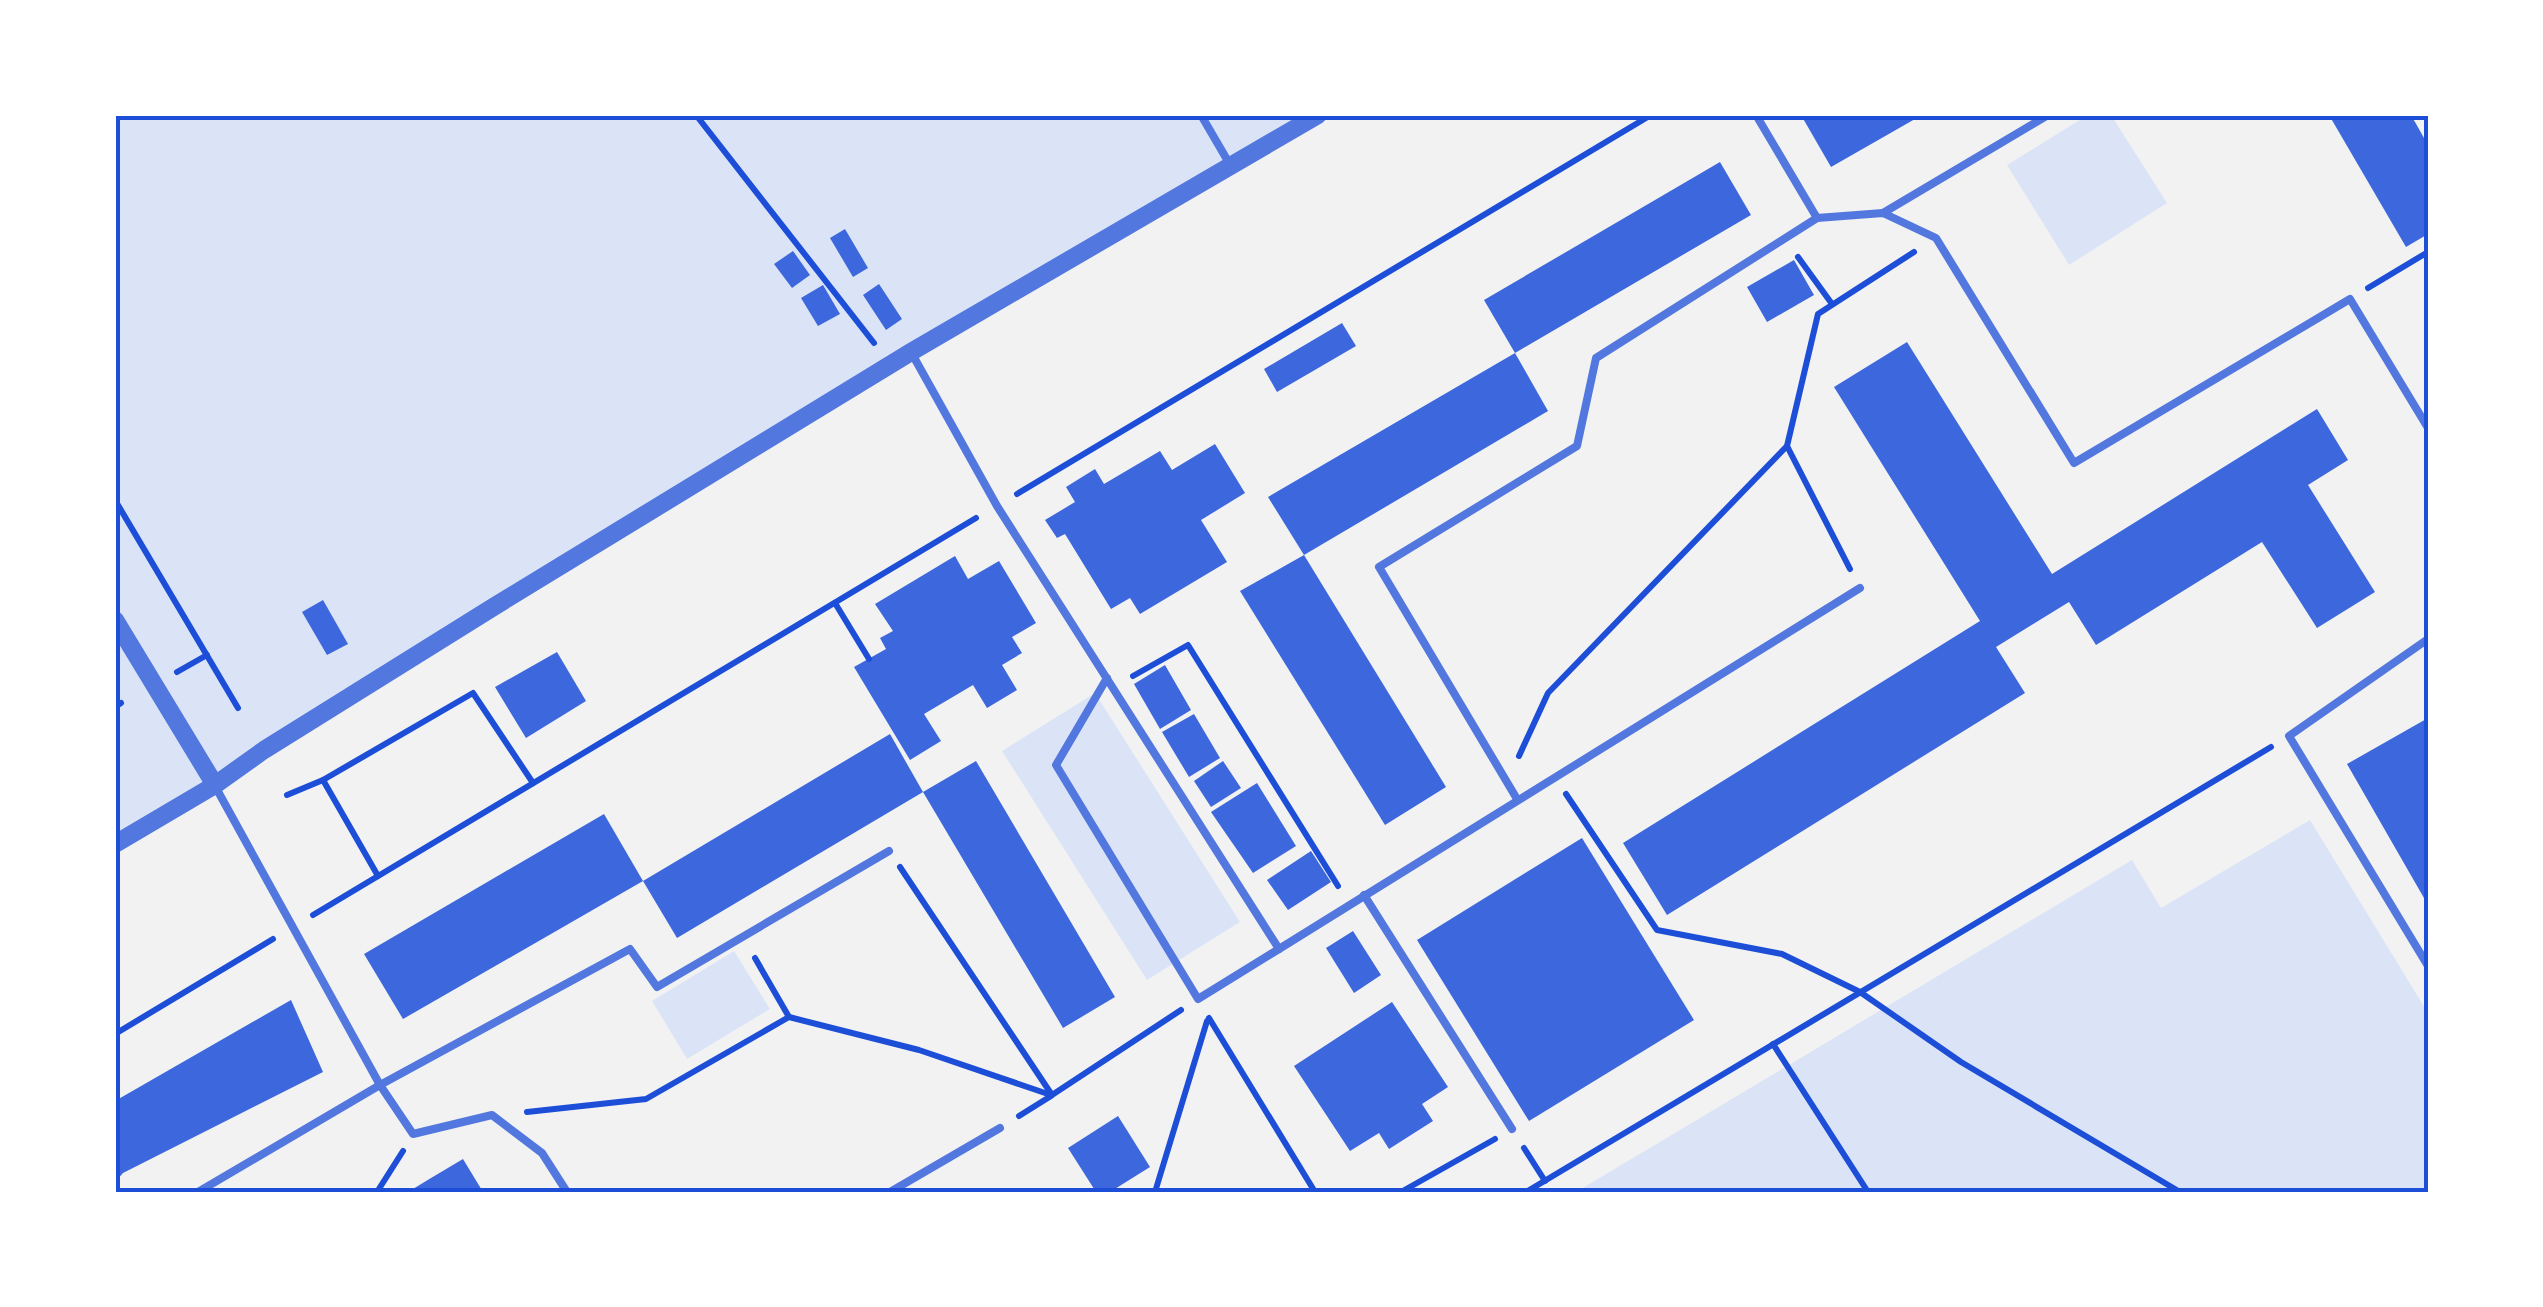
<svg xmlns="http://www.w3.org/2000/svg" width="2543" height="1307" viewBox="0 0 2543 1307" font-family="'Source Sans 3',sans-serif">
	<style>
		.green { fill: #dbe4f7 }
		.building { fill: #3d67dc }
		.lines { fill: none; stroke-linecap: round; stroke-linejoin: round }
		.path { stroke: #1d4ed8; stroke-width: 6 }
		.service { stroke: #5277de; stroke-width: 8 }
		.tertiary { stroke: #5277de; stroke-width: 18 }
		.neatline { fill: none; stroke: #1d4ed8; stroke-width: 4 }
	</style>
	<rect width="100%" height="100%" fill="#f2f2f2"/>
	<g class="green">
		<path d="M115,115h1203l-1203,729z"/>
		<path d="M2088,115h23l56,88 -98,62 -62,-100z"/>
		<path d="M1095,693l145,229 -93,58 -145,-229z"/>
		<path d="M2310,820l118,193v179h-852l556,-332 29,48z"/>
		<path d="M734,951l36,58 -83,50 -35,-58z"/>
	</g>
	<g class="building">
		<path d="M1801,115h121l-91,52z"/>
		<path d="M2329,115h82l17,30v89l-22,13z"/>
		<path d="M1720,162l31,53 -236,138 -31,-53z"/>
		<path d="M845,229l23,39 -15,9 -23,-39z"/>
		<path d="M793,251l17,24 -18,13 -18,-24z"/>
		<path d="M1794,260l20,35 -47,27 -20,-35z"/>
		<path d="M879,284l23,35 -16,11 -23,-35z"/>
		<path d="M823,285l17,29 -22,12 -17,-28z"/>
		<path d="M1342,323l14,23 -79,46 -13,-23z"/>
		<path d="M1907,342l145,232 265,-165 31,51 -40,25 67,107 -58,36 -55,-86 -166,103 -27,-43 -73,45 29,46 -358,222 -44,-72 357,-222 -146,-234z"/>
		<path d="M1515,353l33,58 -244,144 -36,-58z"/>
		<path d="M1215,444l30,49 -44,27 26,42 -87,52 -10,-16 -19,11 -46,-75 -8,4 -12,-18 30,-18 -9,-15 29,-18 9,15 56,-33 12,19z"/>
		<path d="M1304,555l142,232 -61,38 -145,-234z"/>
		<path d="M955,556l13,23 31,-18 37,62 -24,14 10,16 -20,12 15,25 -30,18 -14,-23 -49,29 17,27 -31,19 -56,-93 32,-18 -6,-11 13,-7 -18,-27z"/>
		<path d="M323,600l25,44 -21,11 -25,-43z"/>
		<path d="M557,652l29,49 -60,37 -31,-51z"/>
		<path d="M1165,665l26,45 -31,19 -26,-45z"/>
		<path d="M1194,714l26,44 -31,19 -27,-45z"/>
		<path d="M2428,718v187l-81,-141z"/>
		<path d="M890,734l33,58 53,-31 139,236 -52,31 -140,-236 -246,146 -34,-57z"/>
		<path d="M1223,761l18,27 -30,19 -17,-26z"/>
		<path d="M1257,783l39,63 -43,27 -42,-61z"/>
		<path d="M604,814l39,67 -240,138 -39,-65z"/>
		<path d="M1582,838l112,182 -165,101 -112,-181z"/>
		<path d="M1311,851l20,31 -43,28 -21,-30z"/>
		<path d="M1353,931l28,44 -27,18 -28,-45z"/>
		<path d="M291,1000l32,72 -200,101 -8,9v-81z"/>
		<path d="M1392,1002l56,85 -26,17 11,17 -44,28 -10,-16 -29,18 -56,-85z"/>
		<path d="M1118,1116l32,51 -40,25h-14l-28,-44z"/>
		<path d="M463,1159l20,33h-75l23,-14z"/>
	</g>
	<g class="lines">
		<g class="path">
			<path d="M696,115l178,228"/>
			<path d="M1798,257l34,47"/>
			<path d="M2368,288l60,-36"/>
			<path d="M1017,494l634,-379"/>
			<path d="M115,500l123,208"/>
			<path d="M1850,569l-63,-123 31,-132 96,-62"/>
			<path d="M835,603l34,56"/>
			<path d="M177,672l30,-17"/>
			<path d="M1133,676l55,-31 150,241"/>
			<path d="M115,707l6,-4"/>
			<path d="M1519,756l29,-63 239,-247"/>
			<path d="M323,780l55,96"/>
			<path d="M1566,794l91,136 125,24 78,38 101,70 219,130"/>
			<path d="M287,795l36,-15 150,-87 60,90"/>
			<path d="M900,867l152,228 129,-85"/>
			<path d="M313,915l663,-397"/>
			<path d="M755,958l34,59"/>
			<path d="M1209,1018l106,174"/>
			<path d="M115,1034l158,-95"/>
			<path d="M1773,1044l95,148"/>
			<path d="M527,1112l119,-13 143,-82 130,33 132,45"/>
			<path d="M1019,1116l32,-20"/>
			<path d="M1524,1148l21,33"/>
			<path d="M377,1192l26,-41"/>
			<path d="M1155,1192l52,-171"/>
			<path d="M1401,1192l94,-53"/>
			<path d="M1526,1192l745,-445"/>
		</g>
		<g class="service">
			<path d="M1201,115l28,48"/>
			<path d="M1756,115l61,103 66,-5 53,25 138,225 276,-164 78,129"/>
			<path d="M1883,213l165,-98"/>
			<path d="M911,352l86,154 282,443 581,-361"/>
			<path d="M2428,639l-139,97 139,230"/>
			<path d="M1107,678l-51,87 142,234 81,-50"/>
			<path d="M215,786l165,299 33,49 79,-19 50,38 25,39"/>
			<path d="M1517,799l-138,-232 198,-121 19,-88 221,-140"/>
			<path d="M1364,895l148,234"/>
			<path d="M198,1192l182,-107 250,-136 27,38 232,-136"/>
			<path d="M890,1192l110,-64"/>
		</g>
		<g class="tertiary">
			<path d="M115,620l100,165"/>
			<path d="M115,844l100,-59 49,-35 231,-144 416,-254 407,-237"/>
		</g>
	</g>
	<rect width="2543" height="1307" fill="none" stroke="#ffffff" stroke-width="235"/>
	<rect x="118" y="118" width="2308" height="1072" class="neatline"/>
</svg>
